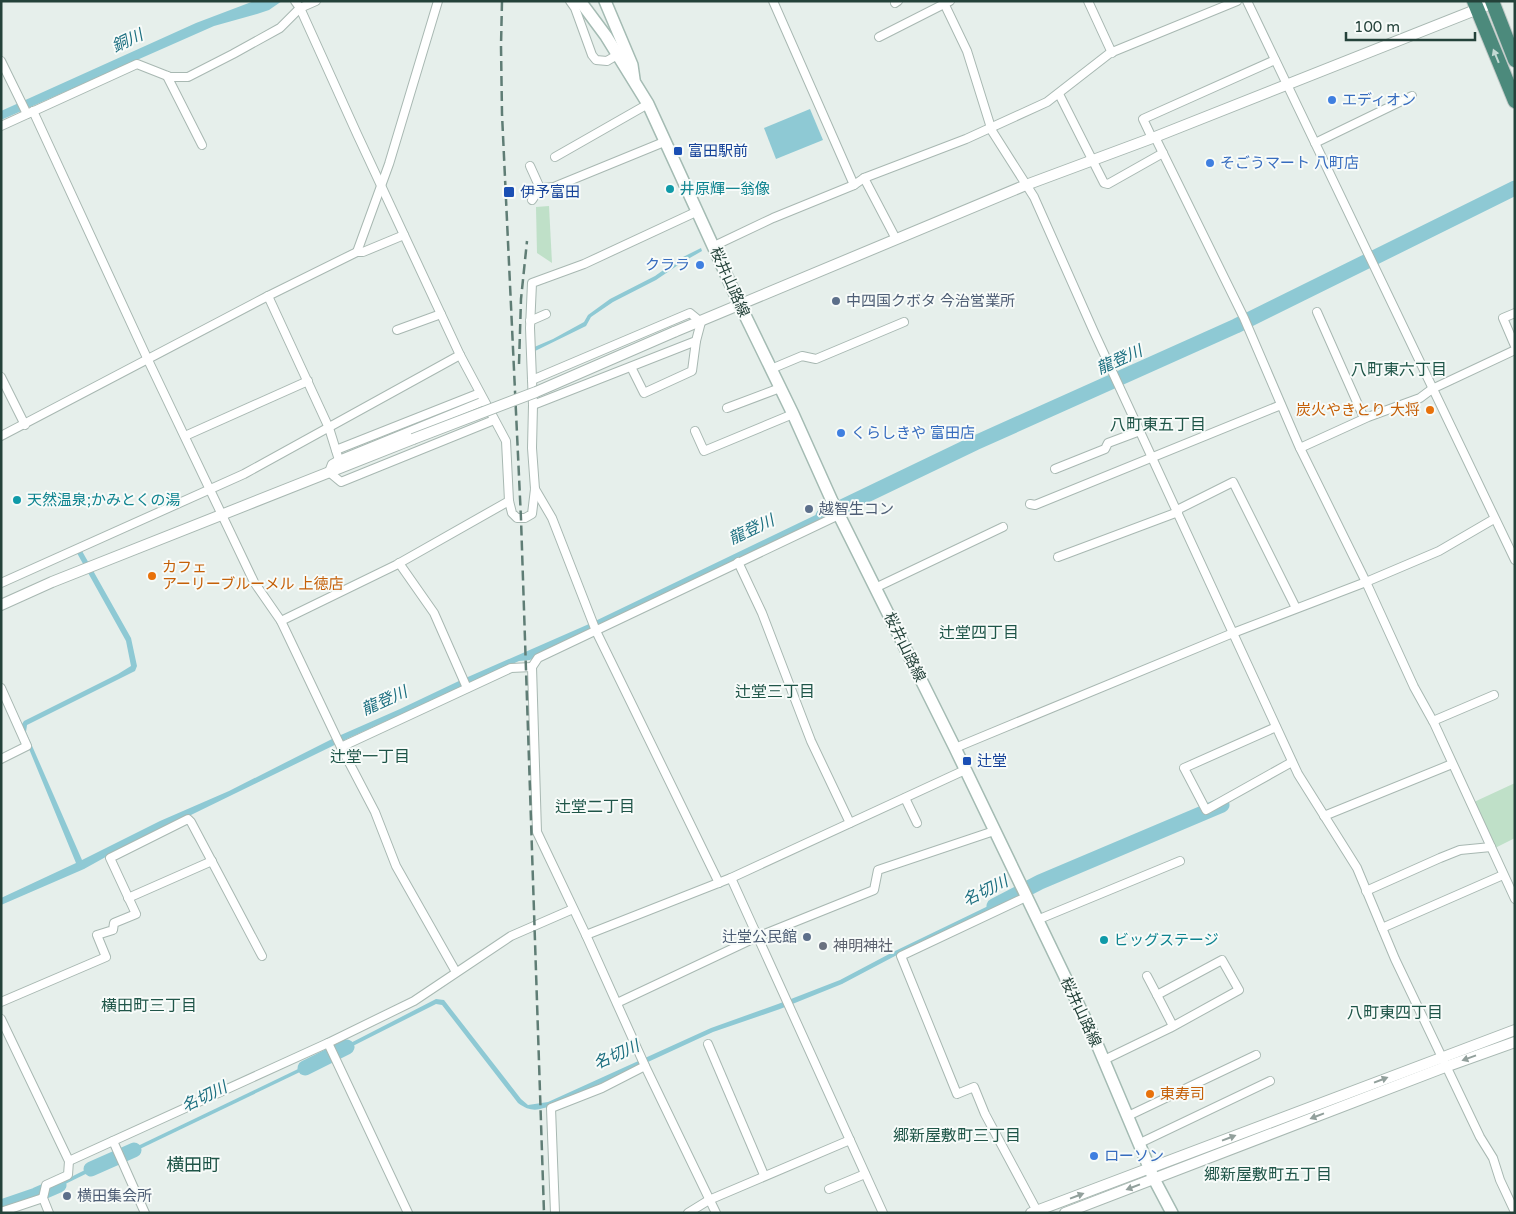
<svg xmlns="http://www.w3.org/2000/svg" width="1516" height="1214" viewBox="0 0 1516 1214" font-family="'Varela Round','Noto Sans JP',sans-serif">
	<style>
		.green { fill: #bfe0c8 }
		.water { fill: #8ec9d4 }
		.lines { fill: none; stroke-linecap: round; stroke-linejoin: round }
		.river { stroke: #8ec9d4; stroke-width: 15 }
		.minor-casing { stroke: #a8b8b2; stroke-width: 10 }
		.tertiary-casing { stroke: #a8b8b2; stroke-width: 12 }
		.secondary-casing { stroke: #a4bbb3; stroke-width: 14 }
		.trunk-casing { stroke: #c2cac8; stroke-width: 16 }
		.minor { stroke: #fff; stroke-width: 8 }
		.tertiary { stroke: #fff; stroke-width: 10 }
		.secondary { stroke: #fff; stroke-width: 11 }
		.trunk { stroke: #4c8a7c; stroke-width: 14 }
		.rail { stroke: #5f7d75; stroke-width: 2.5; stroke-dasharray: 10 5; stroke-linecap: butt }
		.tertiary-bridge-casing { stroke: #a8b8b2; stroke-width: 12; stroke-linecap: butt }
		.tertiary-bridge { stroke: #fff; stroke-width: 10 }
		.oneway { fill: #c4d9d4 }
		.oneway2 { fill: #92a09c }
		.shop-dot { fill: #3f7fe0; stroke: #f7fbf9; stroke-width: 2 }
		.transit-dot { fill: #1a4fb4; stroke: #f7fbf9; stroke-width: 2 }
		.culture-dot { fill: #0f9aa8; stroke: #f7fbf9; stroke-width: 2 }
		.service-dot { fill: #5c6f8a; stroke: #f7fbf9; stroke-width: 2 }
		.food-dot { fill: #e8710a; stroke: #f7fbf9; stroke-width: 2 }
		.worship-dot { fill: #6b7280; stroke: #f7fbf9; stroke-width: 2 }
		.labels { text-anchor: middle; stroke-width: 4; stroke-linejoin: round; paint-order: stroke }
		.shop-label { font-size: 15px; fill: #366cbe; stroke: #f7fbf9; text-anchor: start }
		.transit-label { font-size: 15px; fill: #164399; stroke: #f7fbf9; text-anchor: start }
		.culture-label { font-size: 15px; fill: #0d838f; stroke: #f7fbf9; text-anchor: start }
		.street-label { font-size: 15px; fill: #24423a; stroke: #f7fbf9 }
		.service-label { font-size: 15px; fill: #4e5e75; stroke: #f7fbf9; text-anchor: start }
		.food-label { font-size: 15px; fill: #c56008; stroke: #f7fbf9; text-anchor: start }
		.worship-label { font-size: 15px; fill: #5b616d; stroke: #f7fbf9; text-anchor: start }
		.water-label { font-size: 16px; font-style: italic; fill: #1c6f80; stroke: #f7fbf9 }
		.neighbourhood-label { font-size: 16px; fill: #1f5548; stroke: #f7fbf9 }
		.quarter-label { font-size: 18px; fill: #1f5548; stroke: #f7fbf9 }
	</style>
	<rect width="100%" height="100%" fill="#e6efeb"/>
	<g class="green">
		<path d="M549,206l3,57 -15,-10 -1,-46z"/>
		<path d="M1515,783v55l-20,10 -21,-46z"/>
	</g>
	<g class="water">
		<path d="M254,1h28l-13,9 -12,4 -43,12 -213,94v-9l195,-88z"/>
		<path d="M810,109l13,31 -47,19 -12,-31z"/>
		<path d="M701,248l1,3 -21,12 -25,17 -43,22 -22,15 -5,9 -53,26 -1,-4 21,-9 31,-17 4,-7 22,-16 45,-23 24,-17z"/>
		<path d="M828,509l4,7 -285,133 -17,11 -11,1 -168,76 -240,117 -27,15 -83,36v-7l75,-35 -56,-136 4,-6 94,-47 13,-8 -5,-25 -49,-88 5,-2 49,87 6,28 -2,5 -108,54 -1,7 56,128 78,-39 69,-30 105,-53 66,-29 61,-29 128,-56z"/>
		<path d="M1011,895l2,5 -118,56 -53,28 -62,25 -67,23 -154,71c-17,5 -25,12 -41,0l-76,-98 -6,-1 -99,50 -2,-3 101,-52 8,1 77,99 7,6 20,-3 163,-74 67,-24 62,-24 53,-28z"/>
		<path d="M323,1057l2,3 -202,97 -2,-3z"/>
		<path d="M109,1158l1,4 -61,30 -2,-3z"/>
	</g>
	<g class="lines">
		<g class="river">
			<path d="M823,516l152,-73 261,-117 279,-138"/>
			<path d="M994,906l46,-24 182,-77"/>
			<path d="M305,1068l42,-21"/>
			<path d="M91,1169l43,-19"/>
			<path d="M1,1207l35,-12 23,-10"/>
		</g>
		<g class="minor-casing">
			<g id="minor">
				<path d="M295,1l5,7 57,126 103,221 46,86 3,60 3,12 5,5h8l7,-4 3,-25 -3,-41 1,-43 -3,-77 2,-45 52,-19 114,-53"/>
				<path d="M570,1l5,7 17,47 4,5 11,1 10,-6"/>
				<path d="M773,1l81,184"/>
				<path d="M943,1l24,50 25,80 42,66 60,135 204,442 59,94 38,91 85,178 13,21 7,22 15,32"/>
				<path d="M1088,1l24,52"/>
				<path d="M1247,1l268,559"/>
				<path d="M895,3l3,-2"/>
				<path d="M879,37l71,-36"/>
				<path d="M1,61l26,53"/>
				<path d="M167,76l35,69"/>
				<path d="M1059,94l45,89 4,1 55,-31"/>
				<path d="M33,111l115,249 106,222 27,39 60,126 34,65 21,54 60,106"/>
				<path d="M1,126l136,-62 33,13h18l45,-23 47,-26 20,-20 16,-7"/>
				<path d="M1155,137l89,181 55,128 67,136 48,105 20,36 81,176"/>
				<path d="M1152,138l-9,-19 132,-59"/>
				<path d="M1315,143l97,-47"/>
				<path d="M555,157l93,-53"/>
				<path d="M530,166l10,22 -8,12"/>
				<path d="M864,178l32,61"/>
				<path d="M532,189l22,-2 110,-45"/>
				<path d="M714,246l59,-28 81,-33 10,-7 102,-39 81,-37 63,-49 127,-52"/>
				<path d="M357,252h6l41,-17"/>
				<path d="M268,296l61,132 10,32"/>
				<path d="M1317,312l47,106"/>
				<path d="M1515,313l-12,5 12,28"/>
				<path d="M530,321l16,-7"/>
				<path d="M397,330l44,-16"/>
				<path d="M631,367l13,26 48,-22 4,-30"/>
				<path d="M771,369l31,-13 14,3 88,-37"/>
				<path d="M1,377l24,48"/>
				<path d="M532,380l158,-67 11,9 -5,19 -163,64"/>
				<path d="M484,401l-145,59 -7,4 -3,8 12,10 153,-62"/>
				<path d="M727,408l53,-20"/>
				<path d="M695,431l9,20 89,-37"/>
				<path d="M1,436l267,-140 89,-44 32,-88 49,-163"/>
				<path d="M185,436l123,-55"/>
				<path d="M1300,448l68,-31 52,-19 12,-9 83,-39"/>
				<path d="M336,450l144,-57"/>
				<path d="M1055,469l50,-20 3,-6 32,-12"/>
				<path d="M535,489l17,29 44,113 123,252"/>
				<path d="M1030,504l5,1 246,-100"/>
				<path d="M1177,510l56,-28 63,126"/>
				<path d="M1058,557l120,-45"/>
				<path d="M738,562l24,51 49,128 39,82"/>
				<path d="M399,563l35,50 33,75"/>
				<path d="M1,583l243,-109 216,-119"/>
				<path d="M875,588l128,-61"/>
				<path d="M281,621l115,-56 113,-64"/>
				<path d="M1,688l26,58 -26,13"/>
				<path d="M1433,721l61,-26"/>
				<path d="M1276,727l-92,41 22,42 86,-48"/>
				<path d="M341,747l170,-79 21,-1"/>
				<path d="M955,748l278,-115 133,-51 73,-31 55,-32"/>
				<path d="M905,798l12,25"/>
				<path d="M1324,816l128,-52"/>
				<path d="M731,878l152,335"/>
				<path d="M1366,891l74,-33 20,-8 31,-3"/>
				<path d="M1026,897l-125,59 56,138 17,-7 11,27 52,97"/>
				<path d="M128,898l84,-37"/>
				<path d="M1037,920l143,-59"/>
				<path d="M1382,928l121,-53"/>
				<path d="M586,935l145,-57 234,-108"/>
				<path d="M1147,976l10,19"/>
				<path d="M1,1002l105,-45 -9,-22 16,-5 1,-7 22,-9 -26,-56 78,-39 3,3 71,134"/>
				<path d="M617,1003l140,-66 117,-47 4,-20 116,-39"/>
				<path d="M1,1019l68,142 -1,14 -22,10 -3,13 6,15"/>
				<path d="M328,1043l80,170"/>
				<path d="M708,1044l56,131"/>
				<path d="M1104,1060l66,-32 69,-38 -17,-30 -65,35 16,31"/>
				<path d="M1128,1116l128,-61"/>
				<path d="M113,1141l32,72"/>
				<path d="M1140,1143l130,-62"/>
				<path d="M69,1161l259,-118 86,-42 97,-65 62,-27"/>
				<path d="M829,1189l36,-15"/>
				<path d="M1,1212l42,-14"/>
				<path d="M555,1213l-4,-105 51,-20 43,-22"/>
				<path d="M688,1213l21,-13 141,-60"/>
				<path d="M716,1213l-71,-147 -59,-131 -49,-103 -5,-165 6,-9 301,-143"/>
			</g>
		</g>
		<g class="tertiary-casing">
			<g id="tertiary">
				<path d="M674,332l352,-147 129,-48 338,-134"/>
				<path d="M1,605l51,-23 361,-143"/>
				<path d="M1031,1213l484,-183"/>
				<path d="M1065,1213l380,-146 70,-25"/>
			</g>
		</g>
		<g class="secondary-casing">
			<g id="secondary">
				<path d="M580,1l26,35 42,68 92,201 53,109 39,87 123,247 139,289 60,142 18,34"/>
				<path d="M605,1l27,64 2,14"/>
			</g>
		</g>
		<g class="trunk-casing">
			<g id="trunk">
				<path d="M1474,1l41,100"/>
				<path d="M1492,1l23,59"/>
			</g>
		</g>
		<use href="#minor" class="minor"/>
		<use href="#tertiary" class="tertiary"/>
		<use href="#secondary" class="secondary"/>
		<use href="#trunk" class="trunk"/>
		<g class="rail">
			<path d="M502,1l-1,45 1,68 19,405 23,694"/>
			<path d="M519,364l2,-65 6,-58"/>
		</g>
		<g class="tertiary-bridge-casing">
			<path id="tertiary-bridge" d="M413,439l123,-47 138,-60"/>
		</g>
		<use href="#tertiary-bridge" class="tertiary-bridge"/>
	</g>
	<defs><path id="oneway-solid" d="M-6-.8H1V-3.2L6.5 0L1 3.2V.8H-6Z" transform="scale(1.25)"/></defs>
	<use class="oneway" href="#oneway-solid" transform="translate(1496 56) rotate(-112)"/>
	<g class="oneway2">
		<use href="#oneway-solid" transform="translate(1469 1058) rotate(160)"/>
		<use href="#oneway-solid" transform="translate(1381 1080) rotate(-21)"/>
		<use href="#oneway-solid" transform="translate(1317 1116) rotate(159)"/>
		<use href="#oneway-solid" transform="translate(1229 1138) rotate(-21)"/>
		<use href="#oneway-solid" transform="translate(1133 1187) rotate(159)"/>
		<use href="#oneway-solid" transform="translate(1077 1196) rotate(-21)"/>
	</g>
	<g class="shop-dot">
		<circle cx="1332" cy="100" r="5"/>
		<circle cx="1210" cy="163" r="5"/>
		<circle cx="700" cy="265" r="5"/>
		<circle cx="841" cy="433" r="5"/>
		<circle cx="1094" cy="1156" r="5"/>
	</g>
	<g class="transit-dot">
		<rect x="673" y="146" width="10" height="10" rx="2.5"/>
		<rect x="503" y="186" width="12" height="12" rx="2.5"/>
		<rect x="962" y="756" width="10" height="10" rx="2.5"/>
	</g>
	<g class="culture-dot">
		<circle cx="670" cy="189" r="5"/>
		<circle cx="17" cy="500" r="5"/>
		<circle cx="1104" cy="940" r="5"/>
	</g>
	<g class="service-dot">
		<circle cx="836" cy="301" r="5"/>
		<circle cx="809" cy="509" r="5"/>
		<circle cx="807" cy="937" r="5"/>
		<circle cx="67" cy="1196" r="5"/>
	</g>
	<g class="food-dot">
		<circle cx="1430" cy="410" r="5"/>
		<circle cx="152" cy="576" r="5"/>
		<circle cx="1150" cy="1094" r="5"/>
	</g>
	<circle class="worship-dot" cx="823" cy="946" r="5"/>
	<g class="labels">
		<g class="shop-label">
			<text x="1342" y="105">エディオン</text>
			<text x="1220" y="168">そごうマート 八町店</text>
			<text x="690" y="270" text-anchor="end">クララ</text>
			<text x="851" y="438">くらしきや 富田店</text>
			<text x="1104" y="1161">ローソン</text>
		</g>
		<g class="transit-label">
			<text x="688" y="156">富田駅前</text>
			<text x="520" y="197">伊予富田</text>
			<text x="977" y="766">辻堂</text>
		</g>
		<g class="culture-label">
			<text x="680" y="194">井原輝一翁像</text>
			<text x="27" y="505">天然温泉;かみとくの湯</text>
			<text x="1114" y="945">ビッグステージ</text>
		</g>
		<g class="street-label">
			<text transform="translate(730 282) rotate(66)" y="5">桜井山路線</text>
			<text transform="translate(905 647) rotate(64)" y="5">桜井山路線</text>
			<text transform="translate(1081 1012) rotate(65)" y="5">桜井山路線</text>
		</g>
		<g class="service-label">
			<text x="846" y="306">中四国クボタ 今治営業所</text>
			<text x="819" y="514">越智生コン</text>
			<text x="797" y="942" text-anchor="end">辻堂公民館</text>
			<text x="77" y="1201">横田集会所</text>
		</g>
		<g class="food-label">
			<text x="1420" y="415" text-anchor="end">炭火やきとり 大将</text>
			<text x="162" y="572">カフェ<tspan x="162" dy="17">アーリーブルーメル 上徳店</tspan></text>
			<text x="1160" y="1099">東寿司</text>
		</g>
		<g class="worship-label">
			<text x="833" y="951">神明神社</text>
		</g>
		<g class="water-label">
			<text transform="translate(127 40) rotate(-25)" y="6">銅川</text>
			<text transform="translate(1119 359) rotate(-24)" y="6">龍登川</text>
			<text transform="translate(751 529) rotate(-25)" y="6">龍登川</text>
			<text transform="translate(384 700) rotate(-24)" y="6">龍登川</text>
			<text transform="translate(985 890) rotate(-26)" y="6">名切川</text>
			<text transform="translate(616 1054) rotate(-24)" y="6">名切川</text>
			<text transform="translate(204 1096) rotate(-26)" y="6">名切川</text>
		</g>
		<g class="neighbourhood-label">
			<text x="1399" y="375">八町東六丁目</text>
			<text x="1158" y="430">八町東五丁目</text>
			<text x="979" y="638">辻堂四丁目</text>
			<text x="775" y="697">辻堂三丁目</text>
			<text x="370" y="762">辻堂一丁目</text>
			<text x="595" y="812">辻堂二丁目</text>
			<text x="149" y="1011">横田町三丁目</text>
			<text x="1395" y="1018">八町東四丁目</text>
			<text x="957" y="1141">郷新屋敷町三丁目</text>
			<text x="1268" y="1180">郷新屋敷町五丁目</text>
		</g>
		<g class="quarter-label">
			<text x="193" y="1171">横田町</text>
		</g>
	</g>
	<rect width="1516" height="1214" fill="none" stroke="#24423a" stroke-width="5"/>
	<path d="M1346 32v8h129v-8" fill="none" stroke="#24423a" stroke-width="2.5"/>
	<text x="1354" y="32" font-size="15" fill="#24423a" stroke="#f7fbf9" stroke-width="4" paint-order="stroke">100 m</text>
</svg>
